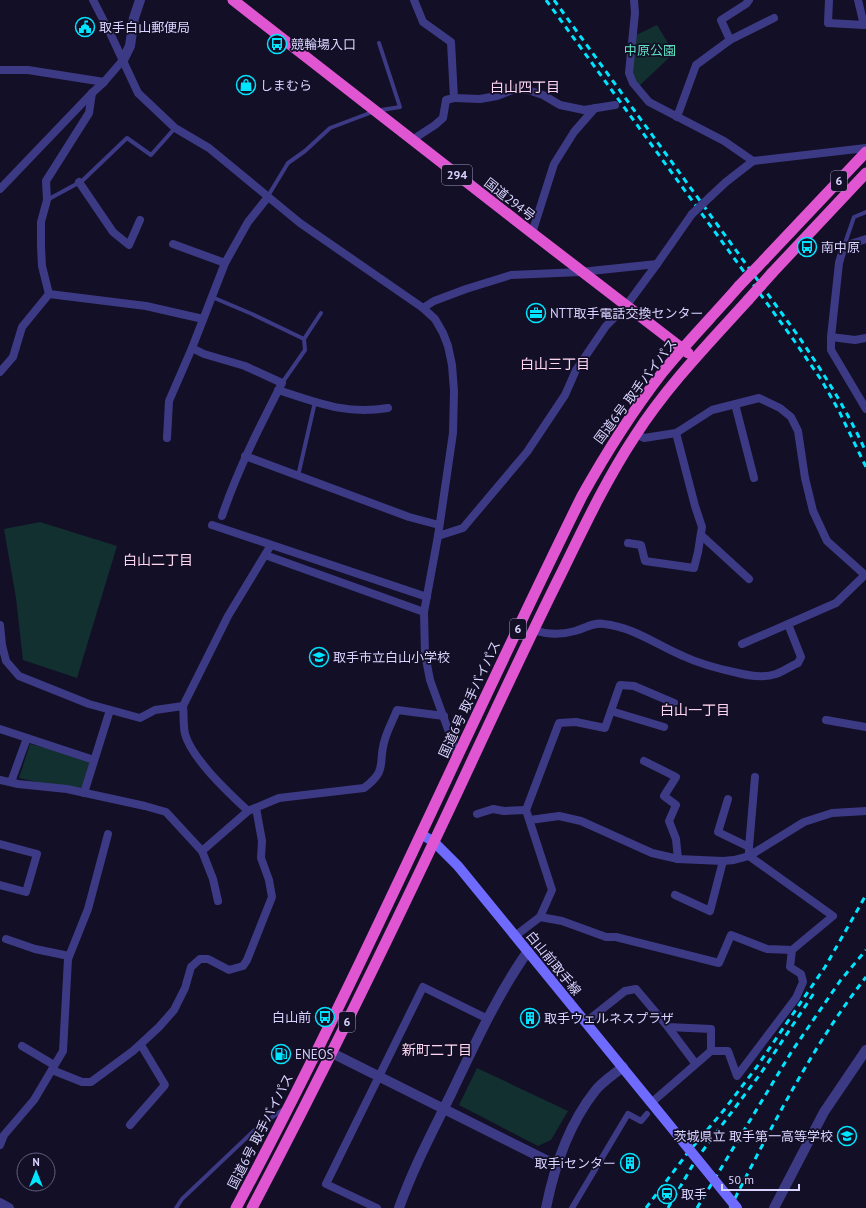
<svg xmlns="http://www.w3.org/2000/svg" width="866" height="1208" viewBox="0 0 866 1208" font-family="'PT Sans','Noto Sans JP',sans-serif">
	<style>
		.green { fill: #12302f }
		.lines { fill: none; stroke-linecap: round; stroke-linejoin: round }
		.service { stroke: #3d3a85; stroke-width: 4 }
		.pedestrian { stroke: #3d3a85; stroke-width: 6 }
		.minor { stroke: #3d3a85; stroke-width: 8 }
		.tertiary { stroke: #3d3a85; stroke-width: 10 }
		.secondary { stroke: #6f6bff; stroke-width: 10 }
		.trunk { stroke: #e055d1; stroke-width: 11 }
		.rail { stroke: #00e5ff; stroke-width: 3; stroke-dasharray: 6 5; stroke-linecap: butt }
		.minor-bridge { stroke: #3d3a85; stroke-width: 8 }
		.secondary-bridge { stroke: #6f6bff; stroke-width: 10 }
		.trunk-bridge { stroke: #e055d1; stroke-width: 11 }
		.labels { text-anchor: middle; stroke-width: 3.5; stroke-linejoin: round; paint-order: stroke }
		.shield { fill: #130f26; stroke: #9e99be; stroke-width: 1 }
		.shield-label { font-size: 12px; font-weight: bold; fill: #d9d4ff }
		.poi-label { font-size: 13px; fill: #d9d4ff; stroke: #130f26; text-anchor: start }
		.park-label { font-size: 13px; fill: #5fe0c0; stroke: #130f26 }
		.street-label { font-size: 13px; fill: #d9d4ff; stroke: #130f26 }
		.neighbourhood-label { font-size: 14px; fill: #ffd6f0; stroke: #130f26 }
	</style>
	<rect width="100%" height="100%" fill="#130f26"/>
	<g class="green">
		<path d="M657,25l17,28 -37,35 -4,-5 -1,-46z"/>
		<path d="M40,522l77,24 -40,132 -54,-18 -7,-62 -12,-69z"/>
		<path d="M30,744l64,16 -10,33 -65,-15z"/>
		<path d="M477,1068l91,43 -17,29 -13,6 -79,-41z"/>
	</g>
	<g class="lines">
		<g class="service">
			<path d="M268,196l20,-33 17,-12 25,-23 45,-17 25,-4 -21,-64"/>
			<path d="M47,200l35,-19 45,-43 24,17 24,-27"/>
			<path d="M844,246l10,-29 12,-5"/>
			<path d="M212,297l40,17 52,25"/>
			<path d="M282,383l23,-33 -1,-11 17,-26"/>
			<path d="M298,476l17,-74"/>
			<path d="M176,1208l6,-9 77,-73 25,-17"/>
		</g>
		<path class="pedestrian" d="M572,1208l56,-94 13,7 6,-7"/>
		<g class="minor">
			<path d="M93,0l18,35 27,58 37,35 34,20 91,75 123,85 12,11 8,14 5,13 4,19 2,26 -1,42 -15,103 -14,76 1,42 5,26 28,77"/>
			<path d="M634,0l1,13 -6,60 4,10 16,19 75,39 29,20"/>
			<path d="M829,0l-1,23 36,2 -6,-25"/>
			<path d="M730,40l-9,-20 25,-16 3,-4"/>
			<path d="M0,70h28l76,12"/>
			<path d="M454,98l26,1 17,-3 18,-7 13,1 15,5 17,10 24,5 31,-5"/>
			<path d="M677,117l19,-52 34,-25 44,-22"/>
			<path d="M412,140l23,-15 8,-7 3,-18 8,-2 -3,-56 -28,-20 -9,-22"/>
			<path d="M79,182l34,50 16,13 11,-25"/>
			<path d="M0,189l92,-96 12,-11 19,-22"/>
			<path d="M711,196l15,-14 27,-21 113,-13"/>
			<path d="M532,233l22,-69 20,-32 21,-24"/>
			<path d="M866,239l-22,7 -5,17 -8,74v13l35,59"/>
			<path d="M173,244l52,19"/>
			<path d="M49,294l-7,-28 -1,-20v-24l6,-22 -1,-19 43,-68 3,-20"/>
			<path d="M49,294l97,12 57,13"/>
			<path d="M423,308l11,-7 32,-12 45,-14 70,-3 76,-8"/>
			<path d="M831,337l24,3 11,-2"/>
			<path d="M192,348l12,6 41,12 37,17c-23,45 -44,86 -60,133"/>
			<path d="M0,372l13,-15 9,-30 27,-33"/>
			<path d="M278,390c40,13 68,25 110,18"/>
			<path d="M735,404l19,74"/>
			<path d="M636,434l8,4 32,-5 36,-23 47,-12 21,10 11,9 7,14 7,47 8,33 14,30 38,34 -29,28 -94,41"/>
			<path d="M167,438l2,-37 23,-53 33,-85 23,-41 20,-25"/>
			<path d="M245,456l164,61 30,8"/>
			<path d="M212,525l215,72"/>
			<path d="M701,535l48,44"/>
			<path d="M438,536l25,-8 64,-76 38,-57 11,-25 30,-44 20,-20 31,-42 35,-50"/>
			<path d="M628,543l13,2 4,16 49,7 4,-16 4,-25 -7,-21 -19,-73"/>
			<path d="M265,555l159,57"/>
			<path d="M0,625l2,20 4,16 13,15 70,28 51,14 15,-8 28,-4c1,8 0,19 2,28 7,25 44,59 63,77l31,-13 85,-10c25,-19 13,-24 21,-49 3,-10 8,-19 12,-29l47,6"/>
			<path d="M534,630c14,5 27,5 41,1 10,-3 19,-9 29,-7 29,3 53,21 79,32 17,8 36,13 55,17 12,3 26,5 38,1 8,-3 15,-8 22,-11l3,-6 -13,-33"/>
			<path d="M183,706l45,-90 43,-71"/>
			<path d="M611,711l53,16"/>
			<path d="M826,720l40,7"/>
			<path d="M0,729l94,31"/>
			<path d="M644,761l32,16 -12,19 12,9 -7,16 7,18 2,20"/>
			<path d="M0,780l18,4 49,5 78,17 21,6 36,39 11,28 5,22"/>
			<path d="M11,782l16,-44"/>
			<path d="M84,793l26,-83"/>
			<path d="M477,814l16,-5 11,2 22,-1"/>
			<path d="M530,820l29,-4 22,5 71,32 26,6 45,2 11,-1 15,-4 55,-34 28,-9 34,-2"/>
			<path d="M0,844l37,10 -11,38 -26,-7"/>
			<path d="M749,847l6,-70"/>
			<path d="M202,851l46,-40"/>
			<path d="M675,895l35,16 13,-50"/>
			<path d="M540,917l22,4 44,16h10l103,26 12,-28 36,14 25,1 41,-34 -84,-60v-9l-31,-15 10,-33"/>
			<path d="M515,936l25,-19 12,-27 -26,-80 33,-87 17,-1 29,6 15,-43 14,1 40,17"/>
			<path d="M6,939l29,10 34,7"/>
			<path d="M586,1022l39,-31 11,-2 32,38 43,2v22l-60,52"/>
			<path d="M668,1027l27,36"/>
			<path d="M22,1046l32,19"/>
			<path d="M711,1051h17l9,25 59,-78 7,-16 -2,-8 -11,-7 2,-17"/>
			<path d="M52,1070l30,12h9l42,-31 26,-24 15,-17 11,-22 6,-21 9,-8h8l21,11 14,-4 4,-6 25,-63 -3,-17 -8,-22 1,-17 -6,-33"/>
			<path d="M130,1125l35,-40 -24,-40"/>
			<path d="M0,1145l4,-10 30,-35 29,-49 5,-92 20,-50 20,-75"/>
			<path d="M377,1208l-51,-24 97,-197 65,32"/>
		</g>
		<g class="tertiary">
			<path d="M123,60l7,-14 4,-28 6,-18"/>
			<path d="M332,1053l224,112"/>
			<path d="M0,1203l9,5"/>
			<path d="M399,1208c14,-40 34,-77 53,-116 23,-48 45,-97 76,-141"/>
			<path d="M546,1208c8,-40 23,-84 49,-117 7,-9 18,-16 28,-24"/>
			<path d="M774,1208l50,-96 42,-62"/>
		</g>
		<path class="secondary" d="M421,834l13,8 24,24 222,272"/>
		<g class="trunk">
			<path d="M233,0l299,233 156,120"/>
			<path d="M764,260l102,-108"/>
			<path d="M772,273l94,-100"/>
			<path d="M236,1208c125,-233 229,-476 346,-712 24,-43 50,-84 80,-123 24,-30 52,-58 77,-87"/>
			<path d="M252,1208c69,-131 134,-264 197,-398 37,-79 73,-158 112,-236 23,-47 45,-94 74,-138 32,-50 74,-93 113,-136"/>
		</g>
		<g class="rail">
			<path d="M546,0l247,339 29,42 17,30 27,56"/>
			<path d="M554,0l245,337c25,37 48,73 66,113"/>
			<path d="M646,1208l40,-53 38,-45 32,-42 69,-101 41,-72"/>
			<path d="M668,1208l27,-47 66,-88 55,-83"/>
			<path d="M697,1208l95,-157 48,-70 26,-31"/>
			<path d="M730,1208c40,-78 82,-162 136,-231"/>
		</g>
		<path class="minor-bridge" d="M692,214l19,-18"/>
		<path class="secondary-bridge" d="M680,1138l57,70"/>
		<g class="trunk-bridge">
			<path d="M739,286l25,-26"/>
			<path d="M748,300l24,-27"/>
		</g>
	</g>
	<defs>
		<g id="civic-ring" transform="scale(1)"><circle r="9.5" fill="#130f26" stroke="#00e5ff" stroke-width="1.5"/><path d="M-.6-6.5H3V-4.5H.6V-3L4-1V1h2V6H-6V1h2V-1L-.6-3ZM-1.2 2.5V6h2.4V2.5Z" fill="#00e5ff"/></g>
		<g id="bus-ring" transform="scale(1)"><circle r="9.5" fill="#130f26" stroke="#00e5ff" stroke-width="1.5"/><path d="M-5-6H5V4H4V6H2V4H-2V6H-4V4H-5ZM-3.5-4V0h7V-4ZM-3.5 1.2v1.5H-2V1.2ZM2 1.2v1.5H3.5V1.2Z" fill="#00e5ff"/></g>
		<g id="shop-ring" transform="scale(1)"><circle r="9.5" fill="#130f26" stroke="#00e5ff" stroke-width="1.5"/><path d="M-5-2.5h2.3a2.7 3.5 0 0 1 5.4 0H5L5.5 6h-11ZM-1.5-2.5h3a1.5 2.3 0 0 0-3 0Z" fill="#00e5ff"/></g>
		<g id="office-ring" transform="scale(1)"><circle r="9.5" fill="#130f26" stroke="#00e5ff" stroke-width="1.5"/><path d="M-6-3h4V-5.5h4V-3h4V5H-6ZM-1-4.5V-3h2v-1.5ZM-6 0V1H6V0Z" fill="#00e5ff"/></g>
		<g id="school-ring" transform="scale(1)"><circle r="9.5" fill="#130f26" stroke="#00e5ff" stroke-width="1.5"/><path d="M0-5L7-2L0 1L-7-2ZM-4 1L0 2.5L4 1V4Q0 6-4 4Z" fill="#00e5ff"/></g>
		<g id="building-ring" transform="scale(1)"><circle r="9.5" fill="#130f26" stroke="#00e5ff" stroke-width="1.5"/><path d="M-4-6H4V6H1V3H-1V6H-4ZM-2.5-4.3h1.7v1.8h-1.7ZM.8-4.3h1.7v1.8H.8ZM-2.5-1h1.7V.8h-1.7ZM.8-1h1.7V.8H.8Z" fill="#00e5ff"/></g>
		<g id="fuel-ring" transform="scale(1)"><circle r="9.5" fill="#130f26" stroke="#00e5ff" stroke-width="1.5"/><path d="M-5.5-6h7V0h2V4h1.3V-2.5L3-4.5l.8-.8L6-3V5H2.5V1h-1V6h-7ZM-4.2-4.7v3.2H.2V-4.7Z" fill="#00e5ff"/></g>
		<g id="station-ring" transform="scale(1)"><circle r="9.5" fill="#130f26" stroke="#00e5ff" stroke-width="1.5"/><path d="M-3-6H3Q5-6 5-4V2Q5 4 3 4L4.5 6H3L1.5 4h-3L-3 6H-4.5L-3 4Q-5 4-5 2V-4Q-5-6-3-6ZM-3.5-4v3h7v-3ZM-3.5 1v1.5H-2V1ZM2 1v1.5H3.5V1Z" fill="#00e5ff"/></g>
	</defs>
	<g fill-rule="evenodd">
		<use href="#civic-ring" x="85" y="27"/>
		<use href="#bus-ring" x="277" y="44"/>
		<use href="#shop-ring" x="246" y="85"/>
		<use href="#bus-ring" x="807" y="247"/>
		<use href="#office-ring" x="536" y="313"/>
		<use href="#school-ring" x="319" y="657"/>
		<use href="#bus-ring" x="325" y="1017"/>
		<use href="#building-ring" x="530" y="1018"/>
		<use href="#fuel-ring" x="281" y="1054"/>
		<use href="#school-ring" x="847" y="1136"/>
		<use href="#building-ring" x="630" y="1163"/>
		<use href="#station-ring" x="667" y="1194"/>
	</g>
	<g class="labels">
		<g class="shield">
			<rect x="442" y="165" width="30" height="20" rx="3"/>
			<rect x="831" y="171" width="16" height="20" rx="3"/>
			<rect x="510" y="619" width="16" height="20" rx="3"/>
			<rect x="339" y="1012" width="16" height="20" rx="3"/>
		</g>
		<g class="shield-label">
			<text x="457" y="179">294</text>
			<text x="839" y="185">6</text>
			<text x="518" y="633">6</text>
			<text x="347" y="1026">6</text>
		</g>
		<g class="poi-label">
			<text x="99" y="32">取手白山郵便局</text>
			<text x="291" y="49">競輪場入口</text>
			<text x="260" y="90">しまむら</text>
			<text x="821" y="252">南中原</text>
			<text x="550" y="318">NTT取手電話交換センター</text>
			<text x="333" y="662">取手市立白山小学校</text>
			<text x="311" y="1022" text-anchor="end">白山前</text>
			<text x="544" y="1023">取手ウェルネスプラザ</text>
			<text x="295" y="1059">ENEOS</text>
			<text x="833" y="1141" text-anchor="end">茨城県立 取手第一高等学校</text>
			<text x="616" y="1168" text-anchor="end">取手iセンター</text>
			<text x="681" y="1199">取手</text>
		</g>
		<g class="park-label">
			<text x="650" y="55">中原公園</text>
		</g>
		<g class="street-label">
			<text transform="translate(510 199) rotate(38)" y="5">国道294号</text>
			<text transform="translate(635 391) rotate(-53)" y="5">国道6号 取手バイパス</text>
			<text transform="translate(469 699) rotate(-65)" y="5">国道6号 取手バイパス</text>
			<text transform="translate(554 963) rotate(51)" y="5">白山前取手線</text>
			<text transform="translate(260 1131) rotate(-63)" y="5">国道6号 取手バイパス</text>
		</g>
		<g class="neighbourhood-label">
			<text x="525" y="92">白山四丁目</text>
			<text x="555" y="369">白山三丁目</text>
			<text x="158" y="565">白山二丁目</text>
			<text x="695" y="715">白山一丁目</text>
			<text x="437" y="1055">新町二丁目</text>
		</g>
	</g>
	<g transform="translate(36 1172)"><circle r="19" fill="#130f26" stroke="#625e7d"/>
	<path d="M0-3L7 15L0 10L-7 15Z" fill="#00e5ff"/>
	<text y="-6" font-size="11" font-weight="bold" text-anchor="middle" fill="#d9d4ff">N</text>
	</g>
	<path d="M722 1184v6h77v-6" fill="none" stroke="#d9d4ff" stroke-width="2"/>
	<text x="728" y="1184" font-size="12" fill="#d9d4ff" stroke="#130f26" stroke-width="3" paint-order="stroke">50 m</text>
</svg>
